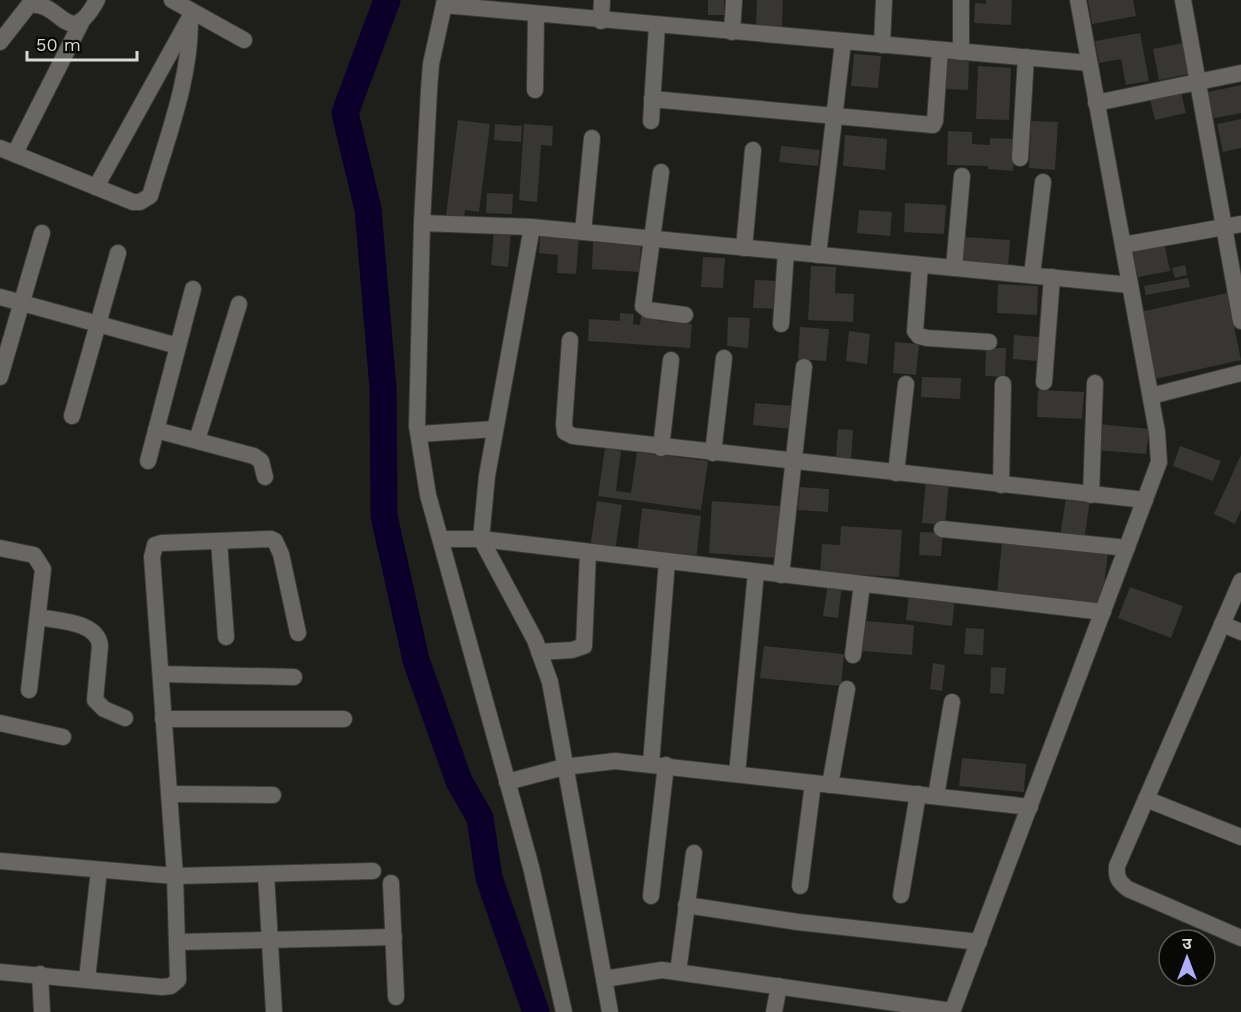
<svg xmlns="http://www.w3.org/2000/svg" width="1241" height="1012" viewBox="0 0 1241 1012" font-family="'Work Sans','Noto Sans Devanagari',sans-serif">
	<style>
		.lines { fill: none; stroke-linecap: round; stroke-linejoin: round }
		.river { stroke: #0a002a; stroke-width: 27 }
		.building { fill: #373633 }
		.minor-casing { stroke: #3a3a38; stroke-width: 18 }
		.tertiary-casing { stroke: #3a3a38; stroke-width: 18 }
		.minor { stroke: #686763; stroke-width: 16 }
		.tertiary { stroke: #686763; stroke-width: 16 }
	</style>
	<rect width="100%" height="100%" fill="#1e1e1b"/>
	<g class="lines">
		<path class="river" d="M387,0l-42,113 23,96 15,179 1,128 32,144 43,121 21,37 9,60 47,134"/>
	</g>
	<g class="building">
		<rect x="708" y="0" width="16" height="15"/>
		<path d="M757,0h26l-1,27 -26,-1z"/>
		<path d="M986,0h26l-1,25 -37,-2 1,-20 11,1z"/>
		<path d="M1088,0h45l3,16 -44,8z"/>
		<path d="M1140,33l9,48 -23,4 -5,-26 -22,4 -4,-22z"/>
		<path d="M1183,43l6,31 -30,6 -6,-31z"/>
		<path d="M854,54l27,2 -3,32 -27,-2z"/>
		<path d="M944,59l25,1 -1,30 -25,-1z"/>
		<path d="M978,66l33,2 -2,52 -33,-1z"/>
		<path d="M1241,85v28l-31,6 -6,-26z"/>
		<path d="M1180,88l6,25 -31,7 -6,-25z"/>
		<path d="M1241,119v29l-18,4 -6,-28z"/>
		<path d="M458,120l32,4 -11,88 -14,-2 -1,7 -18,-2z"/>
		<path d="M1031,121l27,1 -3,48 -26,-2z"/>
		<path d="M495,124l27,2 -1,16 -27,-2z"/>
		<path d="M524,124l29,2 -1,20 -11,-1 -4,57 -18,-2z"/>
		<path d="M948,131l24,1v12l18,1v-7l25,1 -2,32 -25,-2v-3l-41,-1z"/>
		<path d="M845,135l42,4 -2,31 -42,-4z"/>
		<path d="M781,146l39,4 -2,16 -39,-4z"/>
		<path d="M487,193l26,1 -1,20 -26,-1z"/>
		<path d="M905,203l41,2 -2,29 -40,-2z"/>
		<path d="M859,210l33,2 -2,24 -33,-3z"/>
		<path d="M494,231l17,1 -3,35 -17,-2z"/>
		<path d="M540,234l39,3 -3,37 -19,-1 1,-18 -19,-2z"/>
		<path d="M964,237l46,3 -2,28 -45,-2z"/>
		<path d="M593,242l48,3 -2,27 -47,-3z"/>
		<path d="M1164,242l6,29 -32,6 -6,-28z"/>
		<path d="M703,257l22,1 -2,30 -22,-1z"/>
		<path d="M1185,265l2,10 -12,3 -3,-10z"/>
		<path d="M811,266l25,1 -1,26 19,1 -1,28 -45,-2z"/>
		<path d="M1188,278l2,9 -44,8 -2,-9z"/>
		<path d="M755,280l25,1 -2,28 -25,-1z"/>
		<path d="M998,284l40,2 -1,29 -40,-2z"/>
		<path d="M1227,293l14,67 -86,19 -15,-67z"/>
		<path d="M620,313l14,1 -1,10 7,1 1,-9 16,1v4l35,3 -2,24 -102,-7 1,-22 31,2z"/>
		<path d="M728,317l22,1 -2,30 -21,-2z"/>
		<path d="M800,327l29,2 -3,32 -28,-2z"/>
		<path d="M849,331l21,3 -3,30 -21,-3z"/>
		<path d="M1014,335l26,2 -2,24 -25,-2z"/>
		<path d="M895,342l24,2 -3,31 -23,-2z"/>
		<path d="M986,348h20l-1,29 -20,-1z"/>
		<path d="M922,377l39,1 -1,21 -39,-2z"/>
		<path d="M1038,390l46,2 -2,27 -45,-2z"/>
		<path d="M755,403l39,3 -2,23 -39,-4z"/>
		<path d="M1098,424l51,5 -3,25 -50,-4z"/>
		<path d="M838,429l15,1 -2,30 -15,-1z"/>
		<path d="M1180,446l41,15 -8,20 -40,-15z"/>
		<path d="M605,448l16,3 -5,40 15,2 6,-41 71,9 -7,49 -103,-14z"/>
		<path d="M1241,455v55l-6,14 -21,-10z"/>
		<path d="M926,480l23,2 -4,43 -23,-2z"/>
		<path d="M800,487l29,2 -1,23 -30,-2z"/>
		<path d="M1066,497l24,3 -6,41 -24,-4z"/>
		<path d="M597,501l25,4 -7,46 -25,-3z"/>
		<path d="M712,501l68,5 -4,52 -67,-5z"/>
		<path d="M642,508l59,8 -5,45 -59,-7z"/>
		<path d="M841,526l61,4 -3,47 -79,-4 2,-29 18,1z"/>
		<path d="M920,532l23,1 -2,23 -22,-1z"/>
		<path d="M1002,543l106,9 -6,52 -105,-11z"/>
		<path d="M828,583l14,2 -4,33 -15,-2z"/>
		<path d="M1130,587l53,19 -12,32 -53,-20z"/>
		<path d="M909,593l46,6 -3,27 -46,-6z"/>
		<path d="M863,621l51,4 -2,30 -51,-4z"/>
		<path d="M966,628l18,1 -1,26 -19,-1z"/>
		<path d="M764,646l80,8 -3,32 -81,-8z"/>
		<path d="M933,663l12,2 -3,26 -12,-2z"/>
		<path d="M991,667l15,1 -2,26 -14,-1z"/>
		<path d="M962,758l64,6 -2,28 -65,-6z"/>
	</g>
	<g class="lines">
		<g class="minor-casing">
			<g id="minor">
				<path d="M172,0l72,40"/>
				<path d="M445,0l-14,64 -2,26 -7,133 -5,203 11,69 103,372 33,145"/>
				<path d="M961,0v52"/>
				<path d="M1183,0l58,321"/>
				<path d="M444,5l645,58"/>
				<path d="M601,21l1,-21"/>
				<path d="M732,32l2,-32"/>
				<path d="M0,42l29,-37c33,-5 39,48 68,-5"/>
				<path d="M882,45l2,-45"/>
				<path d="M535,90l1,-75"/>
				<path d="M652,99l281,26 2,-4 5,-71"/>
				<path d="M1096,103l145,-30"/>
				<path d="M651,121l6,-95"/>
				<path d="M0,148l133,54h7l10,-6c17,-58 41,-118 40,-178"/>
				<path d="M15,153l66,-130"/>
				<path d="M1020,158l6,-101"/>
				<path d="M661,172l-18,134 5,4 37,5"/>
				<path d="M96,187l94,-170"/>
				<path d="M422,223l110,4 598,58"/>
				<path d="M532,227l-45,249 -6,63 54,101 15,42 60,330"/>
				<path d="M583,232l9,-94"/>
				<path d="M1123,245l118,-21"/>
				<path d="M744,248l9,-98"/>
				<path d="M818,255l25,-213"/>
				<path d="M920,265l-5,66 4,5 8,2 62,4"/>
				<path d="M954,268l8,-92"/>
				<path d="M1032,275l11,-93"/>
				<path d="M0,297l178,49"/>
				<path d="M781,324l5,-72"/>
				<path d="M570,340l-6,84 1,8 8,4 572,64"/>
				<path d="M0,377l42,-144"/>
				<path d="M1044,382l8,-105"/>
				<path d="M1151,396l90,-23"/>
				<path d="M72,416l46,-163"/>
				<path d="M156,430l98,26 7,5 4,16"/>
				<path d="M419,434l76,-5"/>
				<path d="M197,440l42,-136"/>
				<path d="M661,448l10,-88"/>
				<path d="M713,453l11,-95"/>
				<path d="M148,461l45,-172"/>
				<path d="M896,473l10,-89"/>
				<path d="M1001,485l2,-101"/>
				<path d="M1091,495l4,-112"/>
				<path d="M942,529l185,19"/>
				<path d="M441,539h40l622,73"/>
				<path d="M219,541l7,96"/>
				<path d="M0,548l34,7 9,14 -14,121"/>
				<path d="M781,575l23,-208"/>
				<path d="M1241,581l-124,285c-1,12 2,16 11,23l113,49"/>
				<path d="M38,617c19,4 60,4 62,29l-5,54 9,9 21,9"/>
				<path d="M1222,624l19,8"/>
				<path d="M539,652l33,-2 12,-4 4,-94"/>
				<path d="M853,655l9,-71"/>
				<path d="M161,674l133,3"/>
				<path d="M163,719h181"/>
				<path d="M0,723l63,14"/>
				<path d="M651,764l16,-203"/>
				<path d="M737,774l19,-202"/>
				<path d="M507,782l57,-15 51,-6 415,46"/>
				<path d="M830,785l17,-96"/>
				<path d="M169,794l104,1"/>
				<path d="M936,796l16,-94"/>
				<path d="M1146,799l95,38"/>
				<path d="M0,861l175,15 198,-5"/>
				<path d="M266,874l8,138"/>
				<path d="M391,883l5,114"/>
				<path d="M800,886l13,-103"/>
				<path d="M901,895l17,-101"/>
				<path d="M651,896l15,-131"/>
				<path d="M686,905l112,17 181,20"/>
				<path d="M178,942l216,-5"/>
				<path d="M0,972l162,15 9,-1 7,-6 -3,-104 -23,-319 3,-12 6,-2 110,-4 4,2 6,13 17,79"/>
				<path d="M678,972l16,-119"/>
				<path d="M40,974l2,38"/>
				<path d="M87,979l12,-109"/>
				<path d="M604,979l58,-9 290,41"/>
				<path d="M774,1012l5,-26"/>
			</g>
		</g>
		<g class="tertiary-casing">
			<path id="tertiary" d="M952,1012l207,-550 -2,-30 -79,-432"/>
		</g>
		<use href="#minor" class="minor"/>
		<use href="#tertiary" class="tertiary"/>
	</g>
	<g transform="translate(1187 958)"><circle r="28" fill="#080807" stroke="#5b5b5a" stroke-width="1.5"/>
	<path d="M0-4.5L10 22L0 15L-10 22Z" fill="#b0aefa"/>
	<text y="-9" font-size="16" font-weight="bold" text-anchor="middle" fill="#d8d8d6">उ</text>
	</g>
	<path d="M27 51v9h110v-9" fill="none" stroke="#d8d8d6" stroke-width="3"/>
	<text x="36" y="51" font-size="18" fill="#d8d8d6" stroke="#080807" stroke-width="4.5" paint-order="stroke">50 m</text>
</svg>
